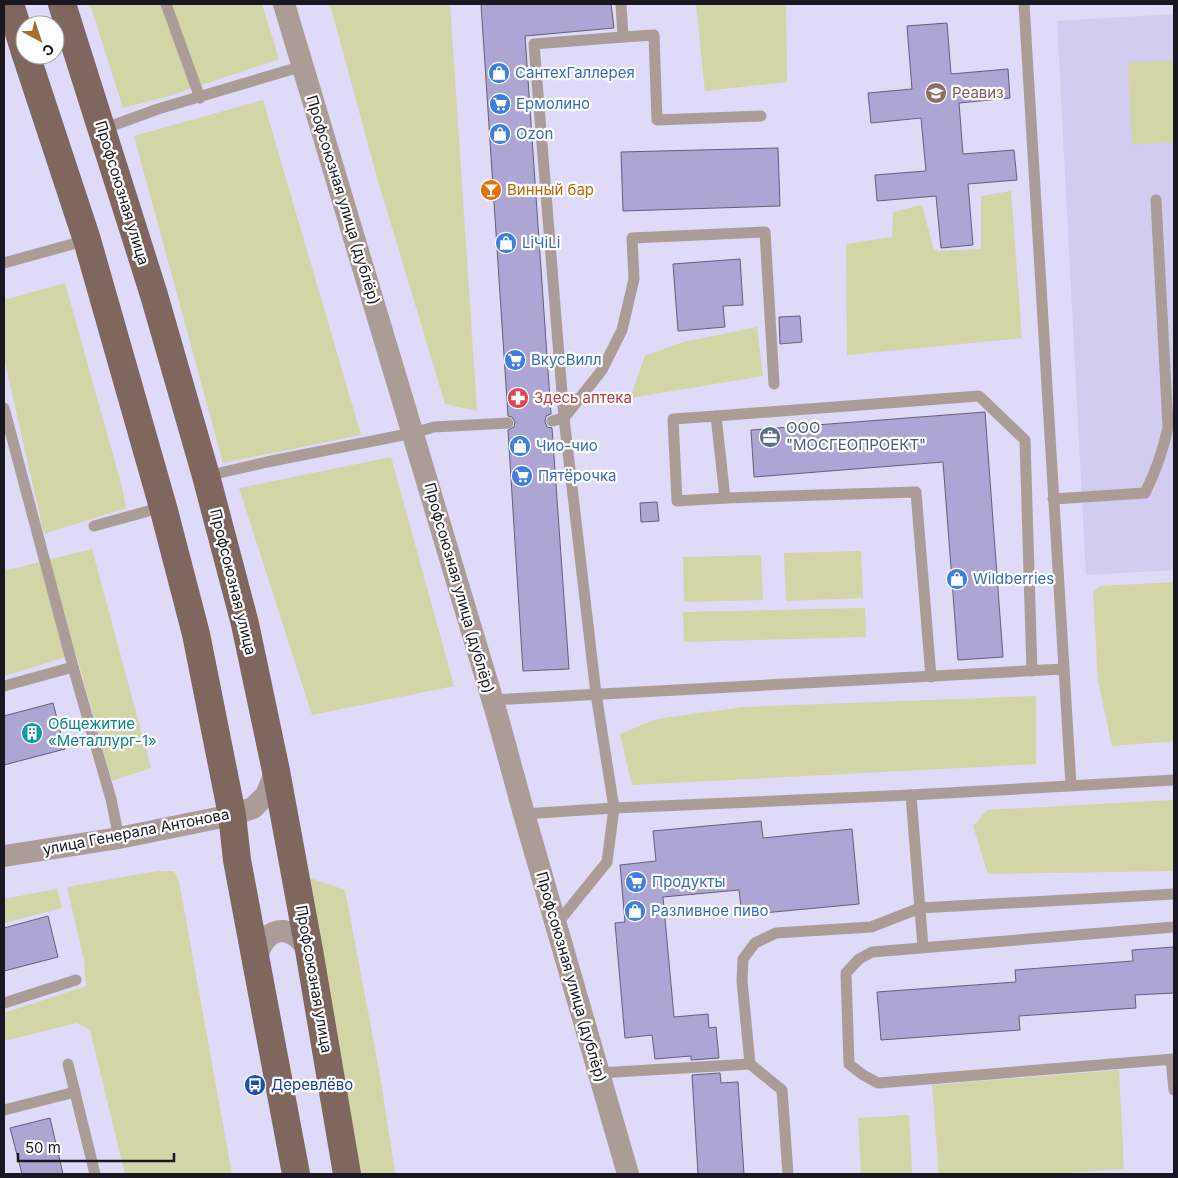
<svg xmlns="http://www.w3.org/2000/svg" width="1178" height="1178" viewBox="0 0 1178 1178" font-family="Inter,sans-serif">
	<style>
		.built { fill: #d2ccf1 }
		.green { fill: #d2d5a5 }
		.building { fill: #ada5d3; stroke: #625f78 }
		.lines { fill: none; stroke-linecap: round; stroke-linejoin: round }
		.lane { stroke: #ab9c98; stroke-width: 11 }
		.street { stroke: #ab9c98; stroke-width: 22 }
		.primary { stroke: #7f665f; stroke-width: 28 }
		.labels { text-anchor: middle; stroke-width: 4.5; stroke-linejoin: round; paint-order: stroke }
		.shop-label { font-size: 15px; fill: #366cbe; stroke: #fff; text-anchor: start }
		.education-label { font-size: 15px; fill: #785e54; stroke: #fff; text-anchor: start }
		.food-label { font-size: 15px; fill: #c56008; stroke: #fff; text-anchor: start }
		.street-label { font-size: 15px; fill: #191721; stroke: #fff }
		.health-label { font-size: 15px; fill: #be3a42; stroke: #fff; text-anchor: start }
		.service-label { font-size: 15px; fill: #4e5e75; stroke: #fff; text-anchor: start }
		.culture-label { font-size: 15px; fill: #0d838f; stroke: #fff; text-anchor: start }
		.transit-label { font-size: 15px; fill: #164399; stroke: #fff; text-anchor: start }
	</style>
	<rect width="100%" height="100%" fill="#dedaf8"/>
	<path class="built" d="M1174,14v556l-88,5 -29,-554z"/>
	<g class="green">
		<path d="M90,4h172l17,55 -113,38 -43,11z"/>
		<path d="M330,4h120l27,407 -32,-7 -69,-230z"/>
		<path d="M696,4h90l1,78 -82,9z"/>
		<path d="M1174,60v82l-42,3 -4,-82z"/>
		<path d="M263,100l98,335 -138,28 -89,-327z"/>
		<path d="M1011,191l11,147 -175,17 -1,-111 46,-7 1,-25 29,-7 12,46 47,-2v-53z"/>
		<path d="M65,283l57,204 4,21 -82,26 -40,-176v-58z"/>
		<path d="M757,327l6,49 -133,22 15,-42 38,-14z"/>
		<path d="M391,457l63,229 -142,29 -73,-227z"/>
		<path d="M92,549l59,219 -39,13 -36,-127 -72,22v-105z"/>
		<path d="M861,551l2,47 -77,3 -2,-48z"/>
		<path d="M761,555l2,45 -79,2 -1,-45z"/>
		<path d="M1174,582v159l-62,5 -14,-65 -5,-89 8,-6z"/>
		<path d="M865,608l1,29 -182,5 -1,-30z"/>
		<path d="M1036,696v68l-404,21 -12,-51 37,-15 86,-12z"/>
		<path d="M1174,800v71l-186,3 -15,-48 14,-16z"/>
		<path d="M158,871h16l5,10 53,293h-107l-35,-144 -13,-7 -73,18v-28l82,-27 -2,-26 -17,-73z"/>
		<path d="M310,878l35,12 36,191 14,93h-35z"/>
		<path d="M57,889l5,19 -58,15v-24z"/>
		<path d="M1119,1070l5,99 -73,5h-112l-7,-89z"/>
		<path d="M909,1115l3,59h-51l-3,-56z"/>
	</g>
	<g class="building">
		<path d="M481,4h130l3,24 -89,8 26,378 -5,2 -1,6 2,5 5,1 17,241 -46,2 -15,-241 6,-3 1,-5 -3,-5 -4,-1z"/>
		<path d="M947,23l4,51 57,-5 2,29 -51,5 4,51 51,-4 3,30 -49,4 5,61 -32,3 -5,-52 -59,5 -2,-26 51,-4 -5,-53 -50,5 -3,-30 44,-4 -5,-63z"/>
		<path d="M778,148l2,58 -157,5 -2,-59z"/>
		<path d="M740,259l3,46 -20,1 2,21 -47,4 -5,-67z"/>
		<path d="M800,316l2,26 -22,2 -1,-27z"/>
		<path d="M985,412l18,245 -45,3 -15,-198 -189,15 -3,-47z"/>
		<path d="M657,502l2,19 -18,1 -1,-19z"/>
		<path d="M53,703l12,46 -61,16v-49z"/>
		<path d="M761,821l2,17 89,-9 7,75 -117,11 -3,-25 -76,7 11,120 34,-3 1,14 7,-1 3,31 -28,2v-4l-36,3 -3,-24 -27,3 -10,-115 10,-1 -5,-57 36,-4 -3,-30z"/>
		<path d="M48,916l10,41 -54,14v-43z"/>
		<path d="M1174,947v46l-39,2 1,13 -117,8 1,14 -139,10 -4,-48 139,-10 -1,-12 118,-9 -1,-11z"/>
		<path d="M720,1073l1,10 17,-1 6,92h-46l-6,-99z"/>
		<path d="M50,1118l13,56h-41l-12,-46z"/>
	</g>
	<g class="lines">
		<g class="lane">
			<path d="M166,4l34,94"/>
			<path d="M1024,4l47,781"/>
			<path d="M623,37l31,-2 3,85 104,-4"/>
			<path d="M103,129l55,-20 145,-43"/>
			<path d="M4,263l83,-23"/>
			<path d="M4,408l69,259 38,132 8,39"/>
			<path d="M716,416l-43,3 4,82 48,-3"/>
			<path d="M552,421l12,-3 -30,-374 89,-7 -2,-33"/>
			<path d="M206,476l61,-14 146,-29 21,-6 74,-4"/>
			<path d="M1053,499l92,-6c11,-22 18,-42 23,-66l-12,-227"/>
			<path d="M94,526l69,-19"/>
			<path d="M931,677l-15,-185 -191,6 -9,-82 263,-20 46,44 7,231"/>
			<path d="M4,686l69,-19"/>
			<path d="M492,700l571,-31"/>
			<path d="M911,795l12,152"/>
			<path d="M524,814l90,-6 297,-13 263,-15"/>
			<path d="M556,925l51,-63 7,-54 -18,-114 -32,-276 38,-48 20,-40 12,-51 -2,-41 133,-6 9,152"/>
			<path d="M1174,927l-302,25 -13,7 -13,14 3,91 14,11 15,8 296,-24"/>
			<path d="M4,1003l72,-23"/>
			<path d="M1171,1060l3,30"/>
			<path d="M68,1064l27,110"/>
			<path d="M599,1073l151,-9"/>
			<path d="M4,1110l71,-18"/>
			<path d="M788,1174l-6,-84 -32,-26 -8,-83 1,-22 12,-16 21,-10 95,-6 49,-19 254,-14"/>
		</g>
		<g class="street">
			<path d="M284,4l213,711 27,99 104,360"/>
			<path d="M4,856l115,-18 113,-23 21,-7 13,-13 10,-24"/>
			<path d="M256,960c9,-34 32,-39 53,-10"/>
		</g>
		<g class="primary">
			<path d="M10,4l15,48"/>
			<path d="M62,4l92,291 52,181 39,148 31,147 33,179 38,224"/>
			<path d="M26,55l61,185 76,267 33,127 36,181 5,45 59,314"/>
		</g>
	</g>
	<defs>
		<g id="shop-disc" transform="scale(1.125)"><circle r="9.5" fill="#3f7fe0" stroke="#fff"/><path d="M-5-2.5h2.3a2.7 3.5 0 0 1 5.4 0H5L5.5 6h-11ZM-1.5-2.5h3a1.5 2.3 0 0 0-3 0Z" fill="#fff"/></g>
		<g id="university-disc" transform="scale(1.125)"><circle r="9.5" fill="#8d6e63" stroke="#fff"/><path d="M0-5L7-2L0 1L-7-2ZM-4 1L0 2.5L4 1V4Q0 6-4 4Z" fill="#fff"/></g>
		<g id="supermarket-disc" transform="scale(1.125)"><circle r="9.5" fill="#3f7fe0" stroke="#fff"/><path d="M-6-5.5h2.5l.6 2H6L4.5 2H-2.5L-4.4-4H-6ZM-1.5 3.2a1.3 1.3 0 1 0 .1 0ZM3 3.2a1.3 1.3 0 1 0 .1 0Z" fill="#fff"/></g>
		<g id="bar-disc" transform="scale(1.125)"><circle r="9.5" fill="#e8710a" stroke="#fff"/><path d="M-6-5H6L.8 .8V4.5H3.5V6h-7V4.5H-.8V.8Z" fill="#fff"/></g>
		<g id="pharmacy-disc" transform="scale(1.125)"><circle r="9.5" fill="#e0444e" stroke="#fff"/><path d="M-2-6h4v4h4v4h-4v4h-4v-4h-4v-4h4Z" fill="#fff"/></g>
		<g id="office-disc" transform="scale(1.125)"><circle r="9.5" fill="#5c6f8a" stroke="#fff"/><path d="M-6-3h4V-5.5h4V-3h4V5H-6ZM-1-4.5V-3h2v-1.5ZM-6 0V1H6V0Z" fill="#fff"/></g>
		<g id="building-disc" transform="scale(1.125)"><circle r="9.5" fill="#0f9aa8" stroke="#fff"/><path d="M-4-6H4V6H1V3H-1V6H-4ZM-2.5-4.3h1.7v1.8h-1.7ZM.8-4.3h1.7v1.8H.8ZM-2.5-1h1.7V.8h-1.7ZM.8-1h1.7V.8H.8Z" fill="#fff"/></g>
		<g id="bus-disc" transform="scale(1.125)"><circle r="9.5" fill="#1a4fb4" stroke="#fff"/><path d="M-5-6H5V4H4V6H2V4H-2V6H-4V4H-5ZM-3.5-4V0h7V-4ZM-3.5 1.2v1.5H-2V1.2ZM2 1.2v1.5H3.5V1.2Z" fill="#fff"/></g>
	</defs>
	<g fill-rule="evenodd">
		<use href="#shop-disc" x="499" y="73"/>
		<use href="#university-disc" x="936" y="93"/>
		<use href="#supermarket-disc" x="500" y="104"/>
		<use href="#shop-disc" x="500" y="134"/>
		<use href="#bar-disc" x="491" y="190"/>
		<use href="#shop-disc" x="506" y="243"/>
		<use href="#supermarket-disc" x="515" y="360"/>
		<use href="#pharmacy-disc" x="518" y="398"/>
		<use href="#office-disc" x="770" y="437"/>
		<use href="#shop-disc" x="520" y="446"/>
		<use href="#supermarket-disc" x="522" y="476"/>
		<use href="#shop-disc" x="957" y="579"/>
		<use href="#building-disc" x="32" y="733"/>
		<use href="#supermarket-disc" x="636" y="882"/>
		<use href="#shop-disc" x="635" y="911"/>
		<use href="#bus-disc" x="255" y="1085"/>
	</g>
	<g class="labels">
		<g class="shop-label">
			<text x="515" y="78">СантехГаллерея</text>
			<text x="516" y="109">Ермолино</text>
			<text x="516" y="139">Ozon</text>
			<text x="522" y="248">LiЧiLi</text>
			<text x="531" y="365">ВкусВилл</text>
			<text x="536" y="451">Чио-чио</text>
			<text x="538" y="481">Пятёрочка</text>
			<text x="973" y="584">Wildberries</text>
			<text x="652" y="887">Продукты</text>
			<text x="651" y="916">Разливное пиво</text>
		</g>
		<g class="education-label">
			<text x="952" y="98">Реавиз</text>
		</g>
		<g class="food-label">
			<text x="507" y="195">Винный бар</text>
		</g>
		<g class="street-label">
			<text transform="translate(122 193) rotate(73)" y="5">Профсоюзная улица</text>
			<text transform="translate(343 200) rotate(73)" y="5">Профсоюзная улица (дублёр)</text>
			<text transform="translate(233 582) rotate(76)" y="5">Профсоюзная улица</text>
			<text transform="translate(459 588) rotate(74)" y="5">Профсоюзная улица (дублёр)</text>
			<text transform="translate(136 832) rotate(-11)" y="5">улица Генерала Антонова</text>
			<text transform="translate(571 977) rotate(74)" y="5">Профсоюзная улица (дублёр)</text>
			<text transform="translate(314 979) rotate(80)" y="5">Профсоюзная улица</text>
		</g>
		<g class="health-label">
			<text x="534" y="403">Здесь аптека</text>
		</g>
		<g class="service-label">
			<text x="786" y="433">ООО<tspan x="786" dy="17">"МОСГЕОПРОЕКТ"</tspan></text>
		</g>
		<g class="culture-label">
			<text x="48" y="729">Общежитие<tspan x="48" dy="17">«Металлург-1»</tspan></text>
		</g>
		<g class="transit-label">
			<text x="271" y="1090">Деревлёво</text>
		</g>
	</g>
	<rect width="1178" height="1178" fill="none" stroke="#191721" stroke-width="10"/>
	<g transform="translate(40 40) rotate(140)"><circle r="24" fill="#ffffff" stroke="#a3a2a6"/>
	<path d="M0-4L9 19L0 12L-9 19Z" fill="#a86e2d"/>
	<text y="-8" font-size="14" font-weight="bold" text-anchor="middle" fill="#191721">С</text>
	</g>
	<path d="M18 1153v8h156v-8" fill="none" stroke="#191721" stroke-width="2.5"/>
	<text x="25" y="1153" font-size="15" fill="#191721" stroke="#ffffff" stroke-width="4" paint-order="stroke">50 m</text>
</svg>
